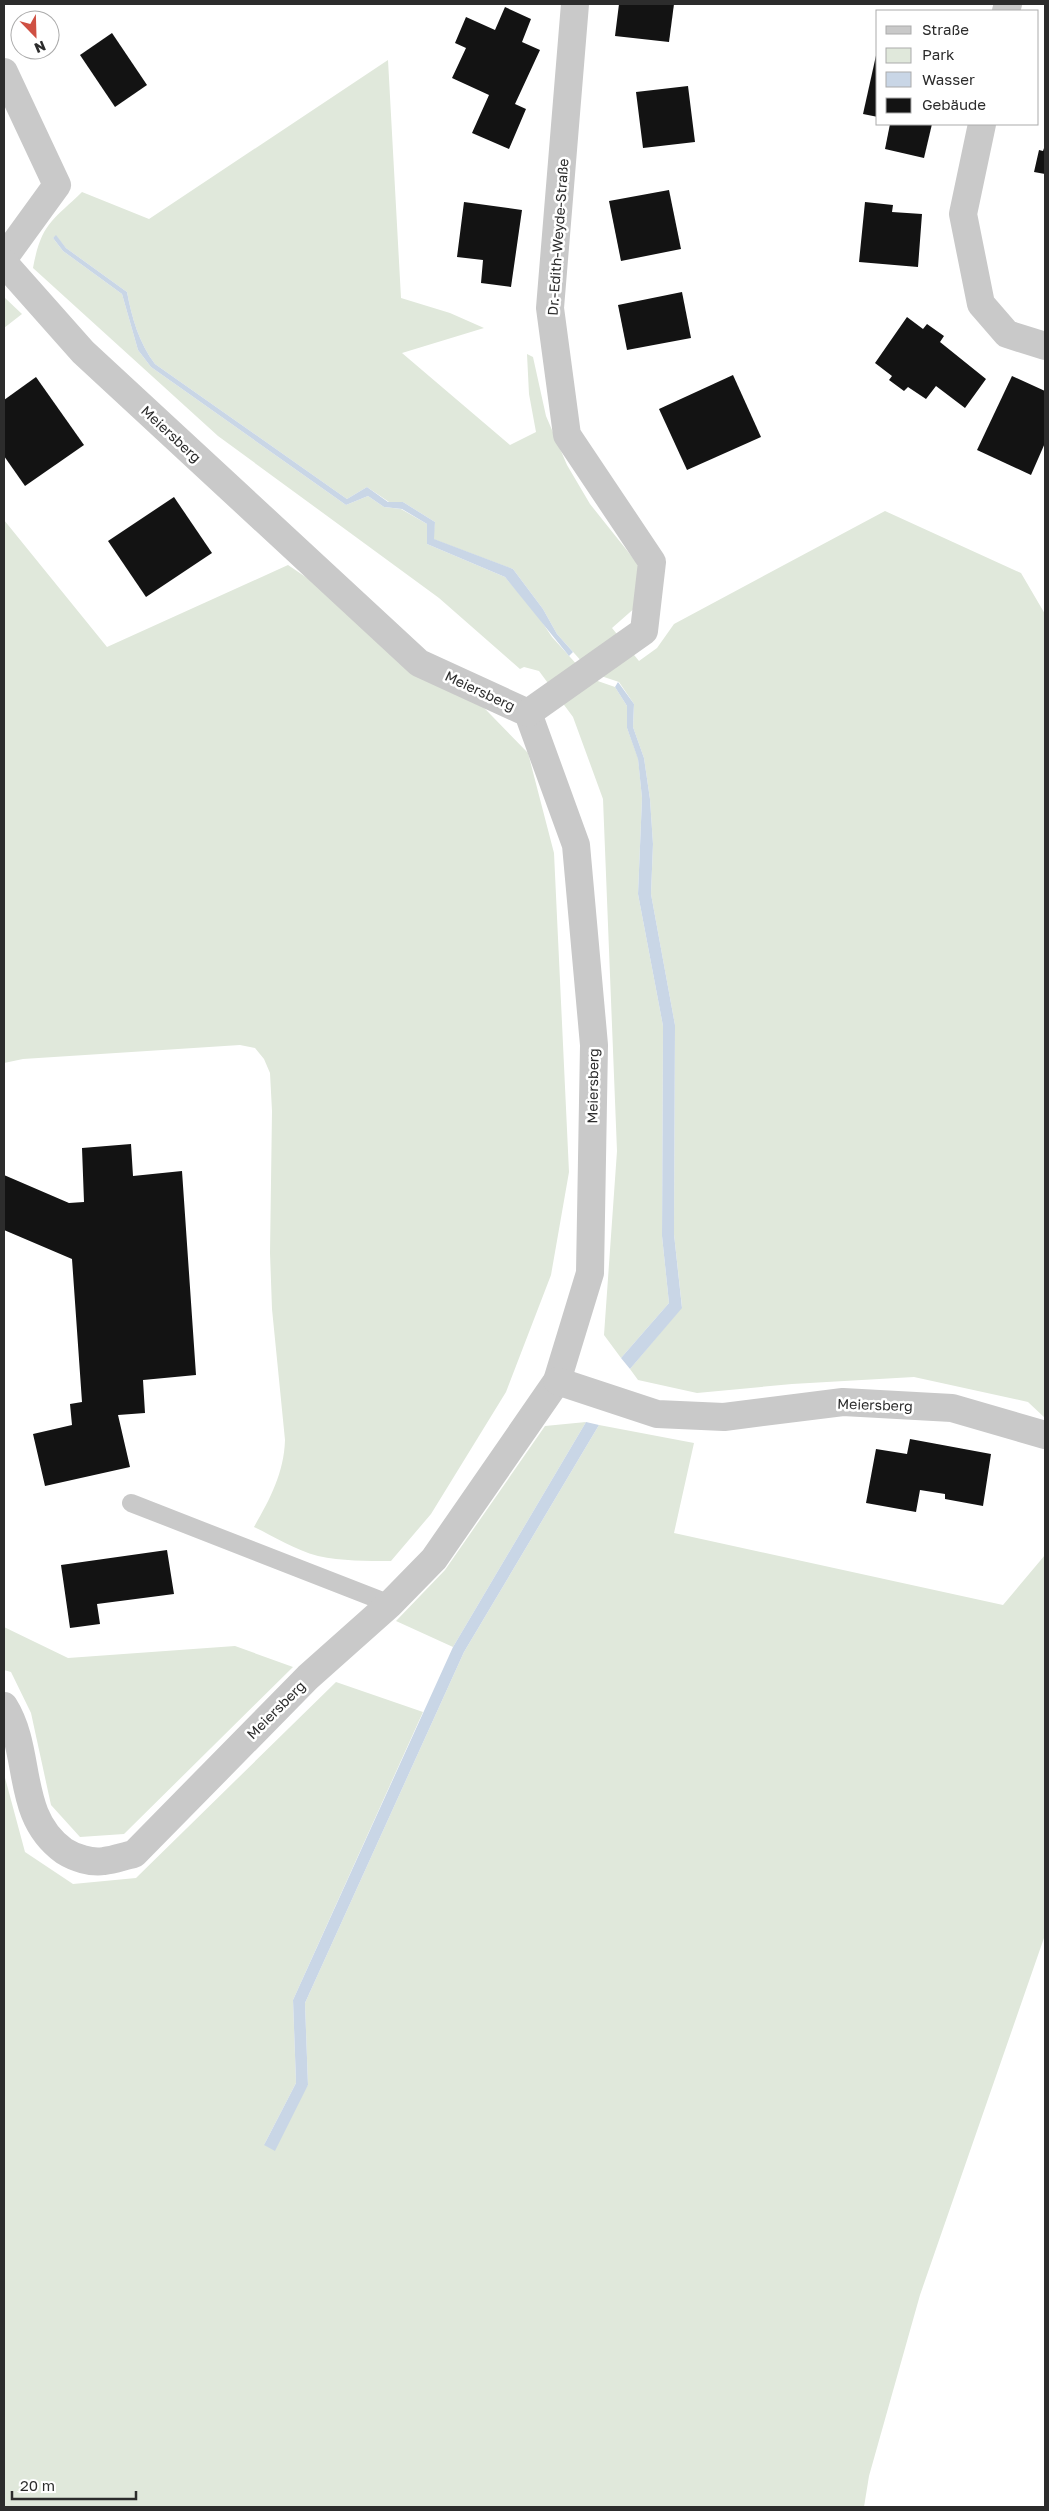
<svg xmlns="http://www.w3.org/2000/svg" width="1049" height="2511" viewBox="0 0 1049 2511" font-family="'Golos Text',sans-serif">
	<style>
		.green { fill: #e0e8db }
		.water { fill: #c9d6e6 }
		.building { fill: #131313 }
		.lines { fill: none; stroke-linecap: round; stroke-linejoin: round }
		.service { stroke: #c9c9c9; stroke-width: 18 }
		.minor { stroke: #c9c9c9; stroke-width: 28 }
		.labels { text-anchor: middle; stroke-width: 5; stroke-linejoin: round; paint-order: stroke }
		.street-label { font-size: 14px; fill: #2c2c2c; stroke: #fff }
	</style>
	<rect width="100%" height="100%" fill="#fff"/>
	<g class="green">
		<path d="M388,60l13,238 49,15 34,15 -82,25 108,92 26,-13 -7,-38 -2,-40 6,3 13,59 21,49 23,39 47,59 3,9 -3,34 -25,22 27,33 18,-13 17,-24 211,-113 136,62 24,41v804l-17,-16 -114,-25 -122,7 -95,9 -59,-13 -8,-11 52,-62 -8,-73 1,-209 -24,-131 2,-50 -3,-45 -6,-41 -11,-31 1,-23 -15,-22 -27,-9 -35,-39 -14,-25 -30,-40 -80,-30 2,-17 -32,-20h-14l-22,-15 -20,12 -192,-135c-16,-21 -23,-46 -28,-72l-61,-44 -10,-12 -3,2 10,13 59,43 16,56 13,17 195,138 22,-9 16,11 17,2 26,15v20l78,33 33,39 14,21 37,41 26,9 12,19v22l11,30 4,40 -4,96 25,132 -1,210 7,67 -48,55 -17,-23 13,-184 -14,-352 -30,-82 -34,-46 -15,-4 -4,2 -81,-71 -221,-162 -185,-168c8,-44 19,-47 49,-76l67,27z"/>
		<path d="M4,297l18,17 -18,14z"/>
		<path d="M4,520l103,127 181,-82 168,114 72,74 26,100 15,319 -18,103 -45,117 -75,122 -40,47c-25,0 -49,0 -73,-5 -23,-6 -43,-19 -64,-29 16,-28 30,-54 31,-87l-13,-131 -2,-56 2,-142 -2,-38 -6,-14 -9,-11 -15,-3 -217,14 -19,4z"/>
		<path d="M586,1422l-133,225 -57,-26 49,-51 100,-144z"/>
		<path d="M599,1425l95,18 -20,90 329,72 42,-50v380l-125,360 -51,181 -5,31h-860v-733l21,78 48,32 63,-6 200,-196 87,30 -130,288 3,83 -32,62 44,-60 -3,-82 159,-351z"/>
		<path d="M4,1627l64,31 167,-12 58,21 -169,167 -44,3 -29,-32 -20,-92 -20,-41 -7,-2z"/>
	</g>
	<g class="water">
		<path d="M56,235l10,13 61,44c5,26 12,51 28,72l192,135 20,-12 21,15h15l32,20 -1,17 79,30 30,40 14,25 16,18 -4,4 -64,-79 -78,-33v-20l-25,-15 -18,-2 -16,-11 -22,9 -195,-138 -13,-17 -16,-56 -59,-43 -10,-13z"/>
		<path d="M618,682l16,22 -1,23 11,31 6,41 3,45 -2,50 24,131 -1,209 8,74 -52,61 -9,-11 48,-55 -7,-67 1,-210 -25,-132 4,-96 -4,-39 -11,-31v-22l-12,-19z"/>
		<path d="M586,1422l13,3 -135,227 -159,351 3,82 -33,66 -11,-6 32,-62 -3,-83 160,-353z"/>
	</g>
	<g class="building">
		<path d="M619,4h55l-5,38 -54,-6z"/>
		<path d="M505,7l26,12 -9,23 18,8 -25,54 11,5 -17,40 -37,-16 17,-38 -37,-17 14,-30 -11,-5 11,-26 29,13z"/>
		<path d="M112,33l35,52 -32,22 -35,-52z"/>
		<path d="M877,51l1,1v65l-15,-3z"/>
		<path d="M688,86l7,56 -52,6 -7,-56z"/>
		<path d="M890,124h42l-8,34 -39,-9z"/>
		<path d="M1045,145v29l-11,-2 5,-22 4,1z"/>
		<path d="M669,190l12,59 -60,12 -12,-60z"/>
		<path d="M464,202l58,8 -11,77 -30,-4 2,-23 -26,-3z"/>
		<path d="M865,202l28,3 -1,7 30,2 -4,53 -59,-5z"/>
		<path d="M682,292l9,46 -64,12 -9,-45z"/>
		<path d="M907,317l16,12 4,-5 17,12 -4,6 46,37 -21,29 -29,-22 -10,13 -18,-12 -4,4 -15,-11 3,-4 -17,-13z"/>
		<path d="M733,375l28,62 -74,33 -28,-61z"/>
		<path d="M1012,376l33,15v52l-14,32 -54,-25z"/>
		<path d="M36,377l48,68 -59,41 -21,-30v-56z"/>
		<path d="M174,497l38,56 -66,44 -38,-56z"/>
		<path d="M131,1144l2,32 49,-5 14,204 -53,5 2,33 -27,2 12,52 -85,19 -12,-52 39,-9 -2,-21 12,-2 -10,-143 -68,-29v-55l65,28 15,-1 -2,-54z"/>
		<path d="M910,1439l81,15 -8,52 -38,-7v-5l-25,-4 -4,22 -50,-9 10,-54 31,5z"/>
		<path d="M167,1550l7,44 -77,10 3,20 -30,4 -9,-63z"/>
	</g>
	<g class="lines">
		<path class="service" d="M131,1503l259,101"/>
		<g class="minor">
			<path d="M1006,11l2,-7"/>
			<path d="M4,72l53,113 -53,73"/>
			<path d="M982,124l-19,90 18,90 26,30 38,12"/>
			<path d="M4,263l79,89 336,311 109,50 48,132 18,200 -4,228 -33,108 -123,178 -44,45 -82,73 -174,177c-10,2 -20,6 -30,7 -13,2 -29,-3 -40,-10 -50,-36 -31,-99 -60,-145"/>
			<path d="M528,713l116,-82 8,-69 -85,-127 -17,-127 25,-304"/>
			<path d="M557,1381l100,33 67,3 119,-15 109,6 93,27"/>
		</g>
	</g>
	<g class="labels">
		<g class="street-label">
			<text transform="translate(558 237) rotate(-86)" y="5">Dr.-Edith-Weyde-Straße</text>
			<text transform="translate(171 434) rotate(43)" y="5">Meiersberg</text>
			<text transform="translate(480 691) rotate(25)" y="5">Meiersberg</text>
			<text transform="translate(593 1086) rotate(-89)" y="5">Meiersberg</text>
			<text transform="translate(875 1405) rotate(2)" y="5">Meiersberg</text>
			<text transform="translate(276 1710) rotate(-45)" y="5">Meiersberg</text>
		</g>
	</g>
	<rect width="1049" height="2511" fill="none" stroke="#2c2c2c" stroke-width="10"/>
	<rect x="876" y="10" width="162" height="115" fill="#ffffff" stroke="#ababab"/>
	<rect x="886" y="26" width="25" height="8" fill="#c9c9c9" stroke="#ababab"/>
	<text x="922" y="35" font-size="15" fill="#2c2c2c">Straße</text>
	<rect x="886" y="48" width="25" height="15" fill="#e0e8db" stroke="#ababab"/>
	<text x="922" y="60" font-size="15" fill="#2c2c2c">Park</text>
	<rect x="886" y="72" width="25" height="15" fill="#c9d6e6" stroke="#ababab"/>
	<text x="922" y="85" font-size="15" fill="#2c2c2c">Wasser</text>
	<rect x="886" y="98" width="25" height="15" fill="#131313" stroke="#ababab"/>
	<text x="922" y="110" font-size="15" fill="#2c2c2c">Gebäude</text>
	<g transform="translate(35 35) rotate(157)"><circle r="24" fill="#ffffff" stroke="#ababab"/>
	<path d="M0-4L9 19L0 12L-9 19Z" fill="#cf5043"/>
	<text y="-8" font-size="14" font-weight="bold" text-anchor="middle" fill="#2c2c2c">N</text>
	</g>
	<path d="M12 2491v8h124v-8" fill="none" stroke="#2c2c2c" stroke-width="2.5"/>
	<text x="20" y="2491" font-size="15" fill="#2c2c2c" stroke="#ffffff" stroke-width="4" paint-order="stroke">20 m</text>
</svg>
